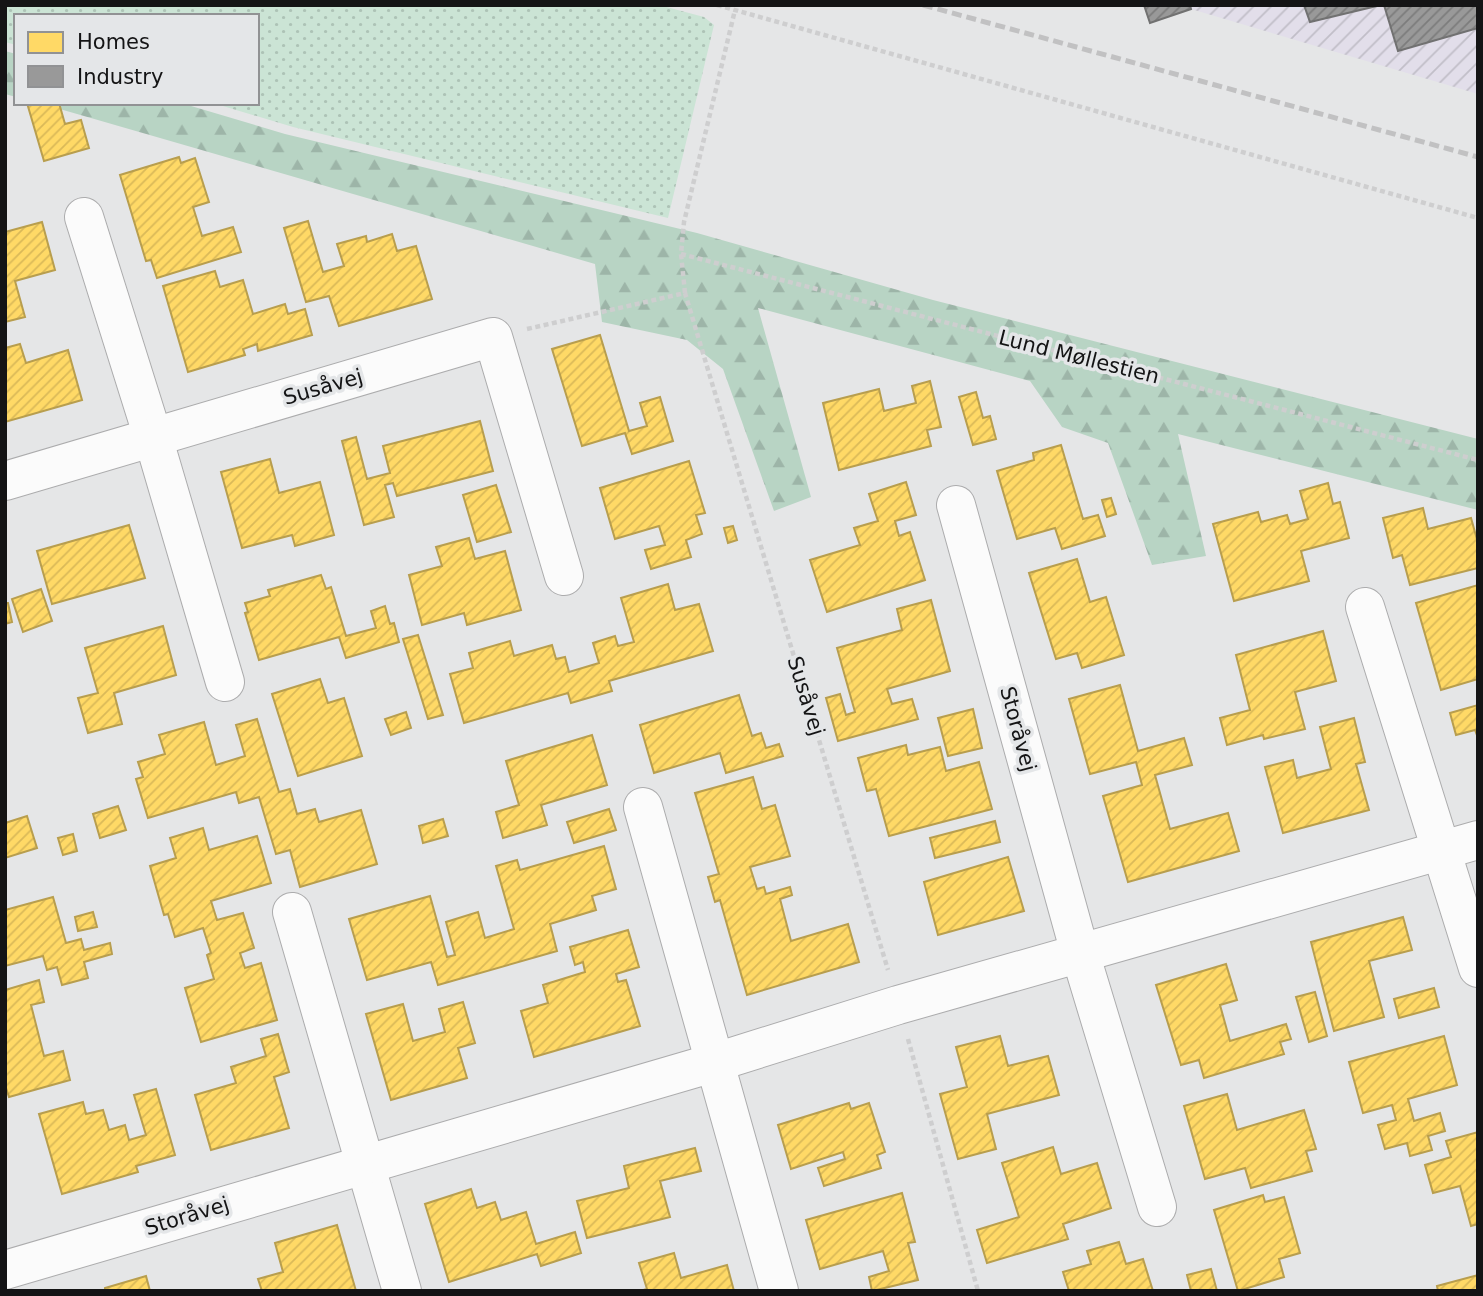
<svg xmlns="http://www.w3.org/2000/svg" width="1483" height="1296" viewBox="0 0 1483 1296" font-family="'DejaVu Sans',sans-serif">
	<style>
		.industrial { fill: url(#industrial-furrows) }
		.grass { fill: url(#grass-dots) }
		.forest { fill: url(#forest-firs) }
		.homes { fill: url(#homes-hatch); stroke: #b89e4e; stroke-width: 2 }
		.industry { fill: url(#industry-hatch); stroke: #717171; stroke-width: 2 }
		.lines { fill: none; stroke-linecap: round; stroke-linejoin: round }
		.minor-casing { stroke: #acacad; stroke-width: 40 }
		.path { stroke: #cececf; stroke-width: 4.5; stroke-dasharray: 5 3.5; stroke-linecap: butt }
		.minor { stroke: #fbfbfb; stroke-width: 38 }
		.rail { stroke: #c1c1c2; stroke-width: 5; stroke-dasharray: 10 5; stroke-linecap: butt }
		.labels { text-anchor: middle; stroke-width: 7; stroke-linejoin: round; paint-order: stroke }
		.street-label { font-size: 21px; fill: #141415; stroke: #e4e6e8 }
	</style>
	<defs>
		<pattern id="industrial-furrows" width="10" height="10" patternUnits="userSpaceOnUse" patternTransform="scale(1.75)"><rect width="10" height="10" fill="#e2deea"/><path d="M-1 1l2-2M0 10L10 0M9 11l2-2" fill="none" stroke="#c1bec8"/></pattern>
		<pattern id="grass-dots" width="8" height="8" patternUnits="userSpaceOnUse" patternTransform="scale(1.75)"><rect width="8" height="8" fill="#cbe4d5"/><path d="M2 2h.1M6 6h.1" fill="none" stroke="#adc3b6" stroke-width="1.8" stroke-linecap="round"/></pattern>
		<pattern id="forest-firs" width="22" height="20" patternUnits="userSpaceOnUse" patternTransform="scale(1.75)"><rect width="22" height="20" fill="#b8d4c4"/><path d="M5 1l3.5 6h-7zM16 11l3.5 6h-7z" fill="#9db5a8"/></pattern>
		<pattern id="homes-hatch" width="6" height="6" patternUnits="userSpaceOnUse" patternTransform="scale(1.75)"><rect width="6" height="6" fill="#ffd966"/><path d="M-1 1l2-2M0 6l6-6M5 7l2-2" fill="none" stroke="#dab958"/></pattern>
		<pattern id="industry-hatch" width="6" height="6" patternUnits="userSpaceOnUse" patternTransform="scale(1.75)"><rect width="6" height="6" fill="#999"/><path d="M-1 1l2-2M0 6l6-6M5 7l2-2" fill="none" stroke="#7c7c7c"/></pattern>
	</defs>
	<rect width="100%" height="100%" fill="#e5e6e7"/>
	<path class="industrial" d="M1174,5h304v89l-287,-85z"/>
	<path class="grass" d="M5,5h654l45,12 10,8 -46,193 -375,-91 -80,-24h44v-87h-241v29l-11,-3z"/>
	<g class="forest">
		<path d="M5,51l11,3v43l-11,-3z"/>
		<path d="M39,103h142l104,31 412,99 236,67 545,139v71l-300,-76 28,122 -54,9 -44,-122 -46,-16 -32,-46 -272,-73 53,189 -37,14 -51,-142 -36,-29 -85,-18 -7,-58z"/>
	</g>
	<g class="homes">
		<path d="M27,103h32l6,21 16,-4 8,28 -45,13z"/>
		<path d="M179,157l2,6 14,-5 14,44 -16,5 9,29 31,-9 8,25 -84,26 -6,-18 -5,1 -26,-86z"/>
		<path d="M308,221l15,51 21,-6 -7,-22 29,-8 1,6 25,-8 5,17 19,-5 16,53 -93,27 -10,-30 -23,6 -22,-74z"/>
		<path d="M42,222l13,48 -40,11 10,36 -20,5v-90z"/>
		<path d="M215,271l5,16 23,-7 10,34 32,-10 3,10 17,-5 7,26 -54,16 -1,-7 -14,5 2,6 -57,17 -25,-86z"/>
		<path d="M600,335l29,96 18,-5 -7,-23 20,-6 13,44 -41,13 -7,-21 -43,13 -30,-97z"/>
		<path d="M20,344l6,19 42,-13 14,50 -77,22v-74z"/>
		<path d="M930,381l11,46 -14,3 4,16 -92,24 -16,-67 56,-14 5,22 32,-8 -4,-17z"/>
		<path d="M976,392l7,26 7,-2 6,23 -23,6 -14,-48z"/>
		<path d="M480,421l13,50 -96,25 -4,-13 -8,2 9,32 -30,8 -22,-84 14,-4 11,42 23,-6 -7,-27z"/>
		<path d="M1061,445l22,74 15,-4 7,21 -43,13 -7,-21 -38,11 -20,-68 37,-11 -1,-7z"/>
		<path d="M270,459l9,34 41,-11 14,53 -39,11 -3,-11 -50,13 -21,-76z"/>
		<path d="M689,461l16,52 -9,2 6,19 -16,6 5,17 -40,12 -6,-19 20,-5 -6,-19 -44,13 -15,-51z"/>
		<path d="M906,482l10,33 -21,6 4,15 11,-4 15,48 -98,32 -17,-52 50,-15 -6,-17 24,-7 -9,-27z"/>
		<path d="M1328,483l5,21 7,-2 9,36 -48,13 8,30 -75,20 -21,-77 45,-12 3,10 26,-7 3,9 18,-5 -8,-28z"/>
		<path d="M496,485l15,47 -34,10 -14,-47z"/>
		<path d="M1111,498l5,16 -9,3 -5,-17z"/>
		<path d="M1423,508l5,21 43,-11 7,25v25l-68,17 -8,-30 -9,3 -10,-40z"/>
		<path d="M129,525l16,53 -93,26 -15,-53z"/>
		<path d="M733,526l4,14 -9,3 -4,-15z"/>
		<path d="M469,538l6,21 30,-8 16,59 -54,15 -3,-12 -42,12 -13,-50 33,-9 -6,-19z"/>
		<path d="M1077,559l13,43 16,-5 18,58 -42,13 -5,-15 -21,6 -27,-86z"/>
		<path d="M321,575l5,14 5,-2 15,49 30,-8 -5,-17 14,-5 5,18 4,-1 5,19 -53,16 -7,-21 -80,23 -14,-47 3,-1 -3,-9 25,-7 -2,-6z"/>
		<path d="M668,584l7,26 24,-6 14,47 -104,30 3,10 -41,12 -3,-10 -104,30 -14,-49 23,-6 -4,-15 41,-12 4,15 38,-11 4,14 9,-2 4,15 30,-9 -6,-20 22,-7 3,10 16,-4 -13,-44z"/>
		<path d="M1478,585v94l-37,11 -25,-87z"/>
		<path d="M41,589l11,32 -29,11 -11,-33z"/>
		<path d="M931,600l19,71 -63,18 5,15 20,-5 6,20 -80,22 -12,-43 14,-4 6,21 9,-3 -18,-64 65,-18 -5,-21z"/>
		<path d="M5,603h3l4,19 -7,2z"/>
		<path d="M163,626l13,49 -62,18 8,31 -34,9 -10,-35 20,-5 -13,-45z"/>
		<path d="M1323,631l13,50 -41,11 10,37 -41,10 -1,-4 -36,10 -7,-27 30,-8 -14,-55z"/>
		<path d="M418,635l25,80 -15,4 -25,-80z"/>
		<path d="M320,679l8,24 16,-5 18,58 -64,20 -26,-82z"/>
		<path d="M1120,685l18,66 46,-13 8,27 -37,10 15,54 58,-16 11,38 -111,31 -25,-86 39,-11 -6,-23 -46,12 -21,-75z"/>
		<path d="M739,695l13,41 9,-3 5,15 13,-4 4,12 -57,17 -6,-20 -66,20 -14,-48z"/>
		<path d="M1478,705v33l-3,-8 -19,5 -6,-22z"/>
		<path d="M973,709l9,39 -34,8 -10,-38z"/>
		<path d="M406,712l5,16 -20,7 -6,-16z"/>
		<path d="M1354,718l11,44 -9,2 13,46 -86,23 -18,-66 28,-7 4,18 34,-9 -11,-42z"/>
		<path d="M257,719l22,73 11,-3 7,25 18,-5 4,13 42,-12 16,54 -77,23 -10,-37 -14,4 -17,-57 -20,6 -3,-11 -88,26 -12,-39 7,-2 -5,-15 27,-8 -6,-19 45,-13 12,43 29,-9 -9,-31z"/>
		<path d="M592,735l15,50 -66,20 6,20 -44,13 -7,-26 23,-7 -13,-44z"/>
		<path d="M906,745l2,10 32,-8 6,24 33,-9 13,47 -103,27 -13,-47 -9,2 -9,-33z"/>
		<path d="M753,777l9,32 13,-4 15,51 -40,11 7,22 7,-2 2,7 24,-7 2,8 -12,4 11,42 57,-17 11,38 -112,33 -27,-95 -5,2 -7,-25 11,-3 -24,-81z"/>
		<path d="M118,806l8,24 -26,8 -7,-24z"/>
		<path d="M609,809l7,21 -42,13 -7,-21z"/>
		<path d="M27,816l10,32 -32,10v-35z"/>
		<path d="M443,819l5,17 -25,7 -4,-17z"/>
		<path d="M995,821l5,21 -65,16 -5,-20z"/>
		<path d="M203,828l6,22 48,-14 14,47 -60,18 6,19 26,-7 11,35 -14,5 5,15 16,-5 16,57 -76,22 -16,-54 29,-9 -7,-24 4,-2 -8,-25 -28,9 -7,-23 -4,1 -14,-49 26,-8 -6,-20z"/>
		<path d="M73,834l4,17 -14,4 -5,-17z"/>
		<path d="M604,846l12,43 -24,7 4,14 -46,14 7,27 -119,34 -7,-23 -64,18 -18,-61 81,-23 17,61 8,-2 -9,-33 32,-10 7,26 29,-9 -18,-63 21,-6 3,10z"/>
		<path d="M1008,857l16,54 -86,24 -14,-53z"/>
		<path d="M53,897l13,46 15,-4 3,11 26,-7 2,11 -28,8 4,16 -26,7 -5,-18 -10,3 -4,-14 -38,10v-56z"/>
		<path d="M93,912l4,15 -19,4 -3,-14z"/>
		<path d="M1403,917l9,33 -43,11 15,56 -50,14 -23,-89z"/>
		<path d="M628,930l11,37 -23,7 2,8 8,-2 14,46 -106,31 -13,-46 27,-8 -5,-18 42,-13 -2,-10 -8,3 -5,-18z"/>
		<path d="M1226,964l11,36 -17,5 10,36 56,-17 5,15 -11,3 4,12 -80,24 -5,-18 -18,5 -25,-80z"/>
		<path d="M39,980l5,22 -13,3 13,51 19,-5 7,29 -61,17 -4,-12v-95z"/>
		<path d="M1434,988l5,19 -40,11 -5,-19z"/>
		<path d="M1315,992l12,44 -18,6 -13,-45z"/>
		<path d="M463,1002l12,41 -17,5 9,30 -76,22 -25,-86 37,-10 10,37 32,-9 -6,-23z"/>
		<path d="M278,1034l11,38 -15,5 15,51 -78,22 -16,-55 41,-12 -5,-16 35,-11 -5,-17z"/>
		<path d="M1000,1036l8,30 40,-10 11,39 -72,19 9,35 -38,10 -18,-65 27,-7 -11,-40z"/>
		<path d="M1444,1036l13,49 -49,14 6,22 26,-8 5,18 -17,5 4,14 -22,6 -3,-13 -22,6 -7,-24 18,-5 -4,-15 -29,8 -14,-51z"/>
		<path d="M156,1089l19,66 -39,11 2,6 -76,22 -23,-80 44,-12 3,12 17,-4 6,20 16,-5 4,15 17,-5 -12,-40z"/>
		<path d="M1227,1094l10,36 67,-20 12,39 -10,2 6,20 -61,17 -6,-20 -40,11 -21,-73z"/>
		<path d="M849,1103l2,6 18,-6 16,49 -8,3 4,13 -57,18 -6,-18 27,-9 -2,-7 -52,17 -13,-44z"/>
		<path d="M1478,1132v92l-7,2 -11,-40 -27,7 -8,-28 26,-8 -5,-16z"/>
		<path d="M1053,1147l8,27 36,-11 14,45 -48,16 5,15 -81,24 -10,-33 42,-13 -17,-54z"/>
		<path d="M695,1148l6,23 -41,10 10,36 -83,21 -10,-37 52,-13 -5,-22z"/>
		<path d="M471,1189l6,19 18,-6 6,18 25,-8 10,32 39,-12 6,21 -40,13 -4,-12 -88,28 -24,-78z"/>
		<path d="M902,1193l13,49 -7,1 10,37 -46,11 -3,-14 20,-6 -6,-20 -63,18 -14,-49z"/>
		<path d="M1263,1195l2,7 19,-5 16,56 -21,6 5,18 -46,14 -24,-81z"/>
		<path d="M337,1225l19,66h-94l-4,-12 25,-7 -8,-29z"/>
		<path d="M1119,1242l7,22 17,-5 10,32h-84l-6,-19 28,-8 -4,-13z"/>
		<path d="M674,1253l7,25 46,-13 7,26h-94l7,-2 -8,-26z"/>
		<path d="M1211,1269l6,22h-26l-4,-16z"/>
		<path d="M1478,1275v16h-40l-1,-5z"/>
		<path d="M146,1276l4,15h-45v-3z"/>
	</g>
	<g class="industry">
		<path d="M1144,5h46l1,4 -41,14z"/>
		<path d="M1304,5h77l-71,17z"/>
		<path d="M1384,5h94v23l-80,23z"/>
	</g>
	<g class="lines">
		<g class="minor-casing">
			<g id="minor">
				<path d="M84,217l69,220 72,245"/>
				<path d="M5,481l488,-144 71,239"/>
				<path d="M956,505l124,448 77,254"/>
				<path d="M1365,607l113,361"/>
				<path d="M643,807l136,484"/>
				<path d="M292,912l110,379"/>
				<path d="M5,1270l708,-207 185,-58 580,-165"/>
			</g>
		</g>
		<g class="path">
			<path d="M717,5l761,213"/>
			<path d="M681,254l797,206"/>
			<path d="M685,293l-4,-39 3,-32 51,-212"/>
			<path d="M527,329l158,-36 203,677"/>
			<path d="M908,1039l70,252"/>
		</g>
		<use href="#minor" class="minor"/>
		<path class="rail" d="M923,5l555,152"/>
	</g>
	<g class="labels">
		<g class="street-label">
			<text transform="translate(1079 357) rotate(14)" y="7">Lund Møllestien</text>
			<text transform="translate(323 387) rotate(-16)" y="7">Susåvej</text>
			<text transform="translate(806 696) rotate(73)" y="7">Susåvej</text>
			<text transform="translate(1018 729) rotate(75)" y="7">Storåvej</text>
			<text transform="translate(187 1216) rotate(-17)" y="7">Storåvej</text>
		</g>
	</g>
	<rect width="1483" height="1296" fill="none" stroke="#141415" stroke-width="14"/>
	<rect x="14" y="14" width="245" height="91" fill="#e4e6e8" stroke="#919294" stroke-width="2"/>
	<rect x="28" y="32" width="35" height="21" fill="#ffd966" stroke="#919294" stroke-width="2"/>
	<text x="77" y="49" font-size="21" fill="#141415">Homes</text>
	<rect x="28" y="66" width="35" height="21" fill="#999999" stroke="#919294" stroke-width="2"/>
	<text x="77" y="84" font-size="21" fill="#141415">Industry</text>
</svg>
